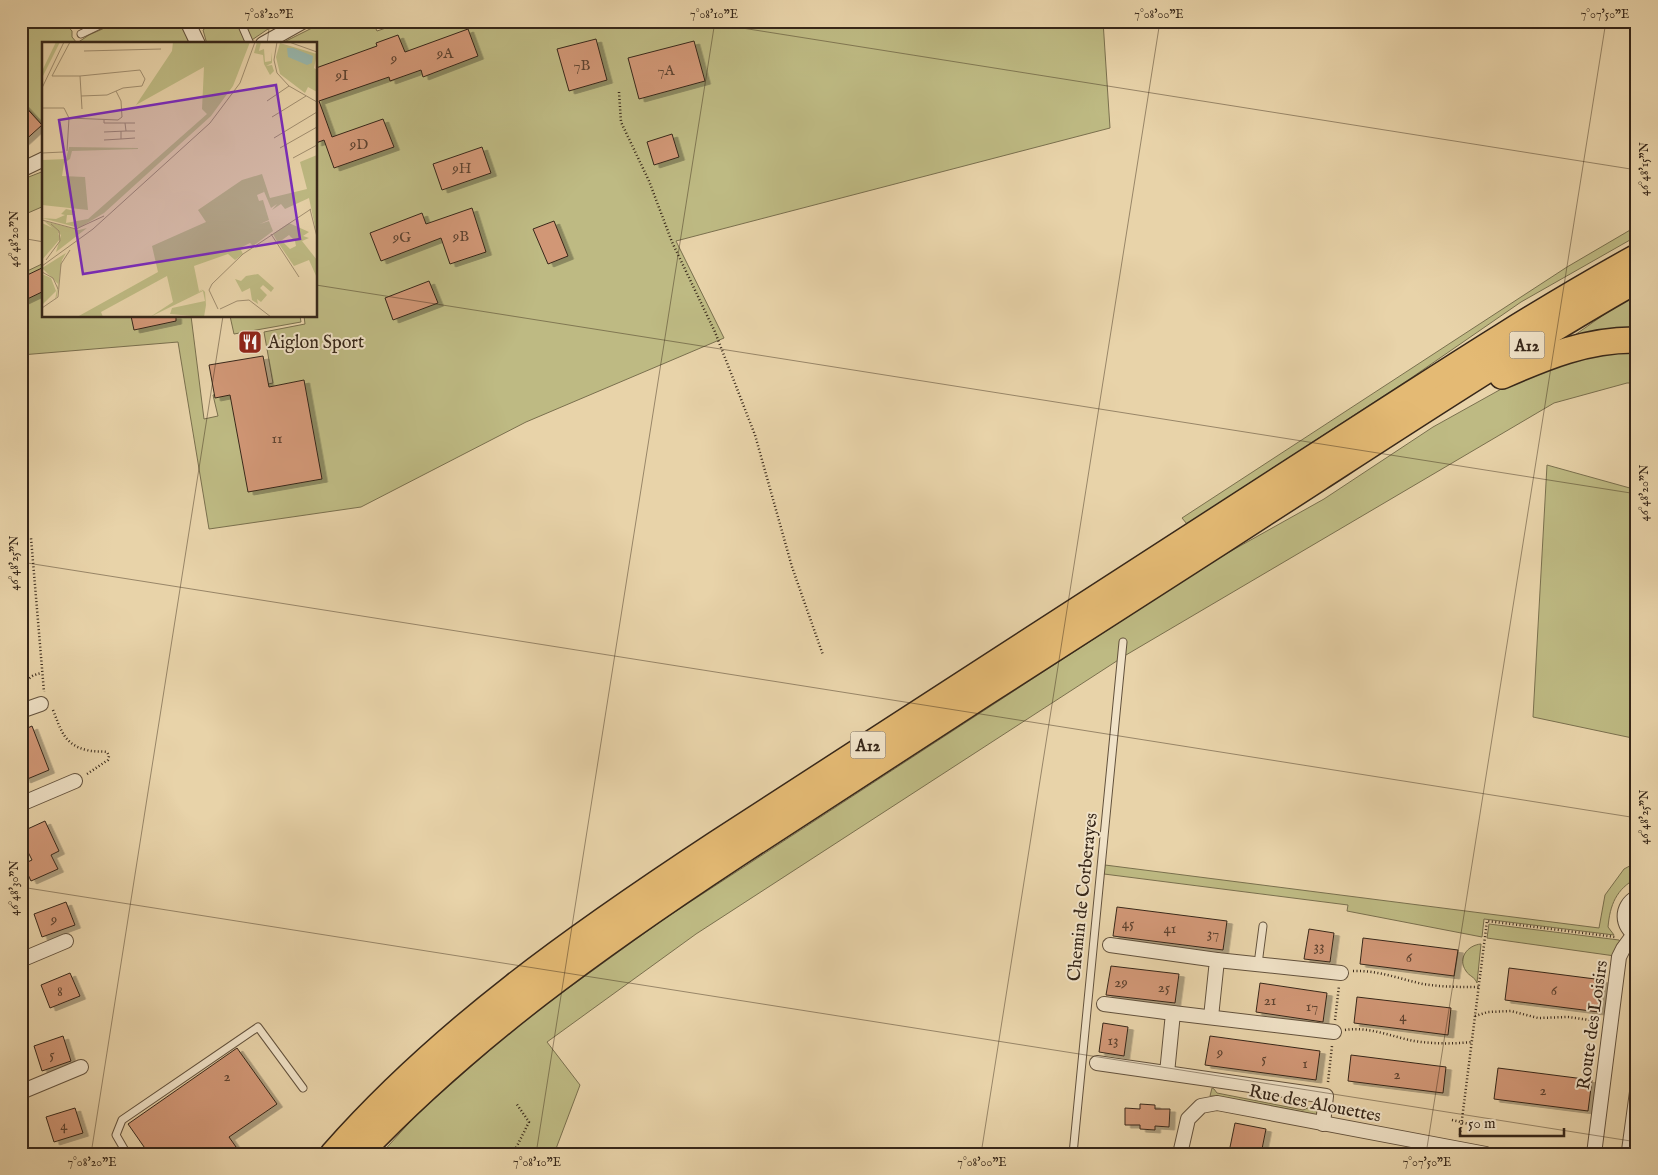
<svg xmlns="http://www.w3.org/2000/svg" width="1658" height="1175" viewBox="0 0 1658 1175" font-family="'IM FELL English',serif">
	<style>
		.green { fill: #beba83; stroke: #7a704e }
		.building { fill: #d19776; stroke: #372719; filter: url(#shadow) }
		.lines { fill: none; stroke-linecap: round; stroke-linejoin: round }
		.service-casing { stroke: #63523d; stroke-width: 9 }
		.minor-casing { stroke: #63523d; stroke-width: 16 }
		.motorway-casing { stroke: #372719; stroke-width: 28 }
		.path { stroke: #372719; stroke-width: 2.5; stroke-dasharray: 1 2.5; stroke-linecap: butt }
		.service { stroke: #f0e2c7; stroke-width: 7 }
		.minor { stroke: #f0e2c7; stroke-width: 14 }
		.motorway { stroke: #e4ba74; stroke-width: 25 }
		.ticks { fill: none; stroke: #372719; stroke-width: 1; stroke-opacity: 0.45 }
		.labels { text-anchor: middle; stroke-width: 4; stroke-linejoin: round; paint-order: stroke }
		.number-label { font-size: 15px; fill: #5e4330 }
		.shield { fill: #f0e2c7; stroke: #6e5f4d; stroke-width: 1 }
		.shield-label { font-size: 16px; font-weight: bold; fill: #372719 }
		.poi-label { font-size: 18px; fill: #372719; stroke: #f0e2c7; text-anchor: start }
		.street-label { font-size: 18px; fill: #372719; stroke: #f0e2c7 }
		.inset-road { fill: none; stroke: #a18e6f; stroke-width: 1 }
		.view { fill: #7b2cbf; fill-opacity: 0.15; stroke: #7b2cbf; stroke-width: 2.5 }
		.inset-edge { fill: none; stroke: #372719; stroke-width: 2.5 }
		.neatline { fill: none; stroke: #372719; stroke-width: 2 }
		.ticks-label { font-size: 12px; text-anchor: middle; fill: #372719 }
	</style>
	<defs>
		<filter id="shadow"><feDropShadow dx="5.5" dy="3" stdDeviation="0" flood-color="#0004"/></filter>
	</defs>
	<rect width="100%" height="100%" fill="#e8d3a9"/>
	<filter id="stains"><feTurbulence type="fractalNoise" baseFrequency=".004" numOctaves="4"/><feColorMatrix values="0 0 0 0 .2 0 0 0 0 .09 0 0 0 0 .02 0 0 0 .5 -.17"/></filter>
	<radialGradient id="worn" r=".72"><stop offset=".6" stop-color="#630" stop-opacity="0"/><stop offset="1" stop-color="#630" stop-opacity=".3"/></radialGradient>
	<g class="green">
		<path d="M21,21h42l9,10v6l5,6 12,-8 31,-14h62l7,23h-145v80l-2,1 -21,-24z"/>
		<path d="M214,21h79l-25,8 -22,15h-39l-4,-14z"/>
		<path d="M326,21h46l5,10 29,-10h697l7,107 -434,113 48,97 -198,84 -165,85 -152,22 -31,-187 -157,13v-81l23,-11v53h147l13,103 14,-3 -5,-21 60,-12 -9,-51 41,-8 -1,-8h12v-272h-36z"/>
		<path d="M44,171v35l-23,10v-36z"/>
		<path d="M1637,226v10l-116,66 -110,76 -224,146 -5,-6 385,-251z"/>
		<path d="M1637,295v37l-65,5 40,-28z"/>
		<path d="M230,316h70l1,6 -67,12z"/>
		<path d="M1637,347v36h-10l-73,20 -428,252 -430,279 -149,108 33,43 -26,69h-173l36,-40 106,-93 141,-102 551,-359 109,-61 109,-72 97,-54 54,-21z"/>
		<path d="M1547,465l90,25v249l-104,-22z"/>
		<path d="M1637,862v16c-21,11 -27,27 -29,49l6,8 -130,-16 -2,18 -135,-26 1,-6 -244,-31 1,-9 494,63 6,-33 19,-26z"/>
		<path d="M1489,924l130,16 3,4 -7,12 -128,-18z"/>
		<path d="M1481,944l-4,39c-2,-6 -8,-7 -11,-12 -9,-13 2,-26 15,-27z"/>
		<path d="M1212,1088l2,1 3,4 86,17 14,-6 1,1 1,9 -8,4 -9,-6 -85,-16h-7z"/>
	</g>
	<g class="building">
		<path d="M468,29l10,27 -55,21 -2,-7 -31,11 -1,-4 -70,24 13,36 51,-18 11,28 -60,21 -10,-28 -8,3v-75l61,-22 -1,-3 22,-8 7,17z"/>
		<path d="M596,39l11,41 -38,11 -12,-42z"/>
		<path d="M694,41l11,40 -66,18 -11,-41z"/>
		<path d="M21,102l21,23 -21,19z"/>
		<path d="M672,134l7,23 -25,8 -7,-23z"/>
		<path d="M482,147l9,26 -49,17 -9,-26z"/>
		<path d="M472,208l14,44 -36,12 -9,-26 -60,23 -11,-28 52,-20 4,11z"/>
		<path d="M554,221l14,35 -20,8 -15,-35z"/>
		<path d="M44,267v24l-23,11v-24z"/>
		<path d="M429,281l9,22 -45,17 -8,-22z"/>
		<path d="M131,316h45v5l-42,9z"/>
		<path d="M263,356l6,31 35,-7 18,99 -74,13 -18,-97 -15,3 -6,-33z"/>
		<path d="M32,726l17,44 -24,10 -4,-10v-39z"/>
		<path d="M45,821l14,30 -8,4 7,14 -27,12 -8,-17 9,-4 -11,-22v-6z"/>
		<path d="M66,902l9,23 -33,12 -8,-23z"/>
		<path d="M1117,907l110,14 -4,29 -110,-14z"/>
		<path d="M1309,929l25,4 -4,29 -26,-3z"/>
		<path d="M1363,938l95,12 -4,26 -94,-12z"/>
		<path d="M1111,966l68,8 -4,29 -69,-8z"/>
		<path d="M1509,968l94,12 -4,32 -94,-12z"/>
		<path d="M70,973l10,23 -30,12 -9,-23z"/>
		<path d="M1260,983l67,10 -4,29 -67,-10z"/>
		<path d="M1357,997l94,11 -3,27 -94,-12z"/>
		<path d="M1103,1023l25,4 -4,29 -25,-4z"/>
		<path d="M63,1036l8,25 -29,10 -8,-25z"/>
		<path d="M1210,1036l110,15 -4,29 -111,-15z"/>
		<path d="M237,1048l40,56 -48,33 12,17h-92l-21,-30z"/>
		<path d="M1351,1055l95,12 -3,26 -95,-12z"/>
		<path d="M1498,1068l94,12 -4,31 -94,-12z"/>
		<path d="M1140,1104l15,1v4h15l-1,18 -14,-1v4l-15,-1v-4h-15v-17l15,1z"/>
		<path d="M75,1108l8,25 -29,9 -8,-25z"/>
		<path d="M1235,1123l31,6 -5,25h-22l-10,-2z"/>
	</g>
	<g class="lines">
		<g class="service-casing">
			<g id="service">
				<path d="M240,21l10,23"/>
				<path d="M81,34l27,-13"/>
				<path d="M1258,964l5,-38"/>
				<path d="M127,1154l-11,-19 6,-15 136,-93 45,61"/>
				<path d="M1073,1154l50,-512"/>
				<path d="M1625,1154l12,-88"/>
			</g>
		</g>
		<g class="minor-casing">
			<g id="minor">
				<path d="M187,21l11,23"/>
				<path d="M263,44l41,-23"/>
				<path d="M21,170l23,-11"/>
				<path d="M21,711l20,-7"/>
				<path d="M21,804l54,-23"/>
				<path d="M1637,897c-17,9 -16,30 0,39"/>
				<path d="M1110,945l107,15 -6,57"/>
				<path d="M21,960l45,-19"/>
				<path d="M1217,960l124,13"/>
				<path d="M1104,1004l69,9 -6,60"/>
				<path d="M1173,1013l161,19"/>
				<path d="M1097,1063l229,33 -3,28"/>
				<path d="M21,1092l60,-25"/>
				<path d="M1180,1154l8,-35 13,-13 16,-3 269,51"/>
				<path d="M1594,1154l25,-197 4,-8 11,-15"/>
			</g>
		</g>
		<g class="motorway-casing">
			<g id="motorway">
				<path d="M1502,376c43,-19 86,-37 135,-36"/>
				<path d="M333,1154c109,-124 246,-220 383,-310 93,-61 187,-121 281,-182 116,-75 232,-150 348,-225 96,-62 192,-125 292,-180"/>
				<path d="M359,1154c112,-118 243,-211 378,-300 82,-54 165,-107 248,-161 112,-72 223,-143 334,-215 105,-68 209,-136 318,-198"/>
			</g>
		</g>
		<g class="path">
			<path d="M68,21l4,7"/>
			<path d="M619,92l2,30 28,59 23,61 43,90 40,103 37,132 31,88"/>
			<path d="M21,539l10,-1 13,154"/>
			<path d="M25,695c2,-14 1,-19 17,-22"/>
			<path d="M53,710c8,20 11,35 34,40 6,2 13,1 20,2l2,4 -1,4 -21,14"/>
			<path d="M1353,971c24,-1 47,8 70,13 19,3 37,3 56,3"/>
			<path d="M1475,1016l13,-4 23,-1 27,7 30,-1 29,4"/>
			<path d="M1335,1020l4,-34"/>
			<path d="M1345,1030c23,-4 48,7 69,11 20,3 39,3 58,1"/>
			<path d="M1328,1082l4,-36"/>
			<path d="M1452,1120l21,5"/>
			<path d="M1460,1135l27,-214 128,16"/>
			<path d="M513,1154l16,-32 -13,-19"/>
		</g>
		<use href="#service" class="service"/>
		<use href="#minor" class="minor"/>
		<use href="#motorway" class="motorway"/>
	</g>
	<path class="ticks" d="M698,21l939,149M267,44l3,-23M21,238l23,4M316,285l1321,209M21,562l1616,256M21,887l1616,255M91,1154l132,-838M536,1154l179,-1133M981,1154l179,-1133M1426,1154l180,-1133"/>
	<defs>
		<g id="restaurant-square" transform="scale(1.25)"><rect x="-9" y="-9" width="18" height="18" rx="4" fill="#8f2418" stroke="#f0e2c7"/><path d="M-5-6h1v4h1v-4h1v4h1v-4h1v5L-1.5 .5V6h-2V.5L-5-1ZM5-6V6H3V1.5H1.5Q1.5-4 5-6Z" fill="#fff"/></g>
	</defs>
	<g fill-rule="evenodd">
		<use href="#restaurant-square" x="250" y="342"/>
	</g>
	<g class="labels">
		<g class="number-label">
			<text x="445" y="58">9A</text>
			<text x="394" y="63">9</text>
			<text x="582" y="70">7B</text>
			<text x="666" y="75">7A</text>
			<text x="342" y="80">9I</text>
			<text x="359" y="149">9D</text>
			<text x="462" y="173">9H</text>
			<text x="461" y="241">9B</text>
			<text x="402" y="242">9G</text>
			<text x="277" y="443">11</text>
			<text x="54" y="924">9</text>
			<text x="1128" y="928">45</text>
			<text x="1170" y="933">41</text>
			<text x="1213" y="938">37</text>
			<text x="1319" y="951">33</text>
			<text x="1409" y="962">6</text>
			<text x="1121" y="987">29</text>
			<text x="1164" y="992">25</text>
			<text x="1554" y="995">6</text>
			<text x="60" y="996">8</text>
			<text x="1270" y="1005">21</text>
			<text x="1312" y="1011">17</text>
			<text x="1403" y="1021">4</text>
			<text x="1113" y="1045">13</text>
			<text x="1220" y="1057">9</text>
			<text x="52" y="1059">5</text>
			<text x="1264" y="1063">5</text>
			<text x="1305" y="1068">1</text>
			<text x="1397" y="1079">2</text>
			<text x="227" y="1081">2</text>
			<text x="1543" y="1095">2</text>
			<text x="64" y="1130">4</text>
		</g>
		<g class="shield">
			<rect x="1509.5" y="331.5" width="35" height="27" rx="4"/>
			<rect x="850.5" y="731.5" width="35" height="27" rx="4"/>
		</g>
		<g class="shield-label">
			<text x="1527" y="351">A12</text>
			<text x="868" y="751">A12</text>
		</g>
		<g class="poi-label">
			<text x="268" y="348">Aiglon Sport</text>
		</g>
		<g class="street-label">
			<text transform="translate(1082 897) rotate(-84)" y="6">Chemin de Corberayes</text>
			<text transform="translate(1592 1025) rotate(-82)" y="6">Route des Loisirs</text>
			<text transform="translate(1315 1103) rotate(11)" y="6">Rue des Alouettes</text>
		</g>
	</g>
	<g transform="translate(42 42)">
		<rect width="275" height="275" fill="#e8d3a9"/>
		<path d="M14,0h4l-18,36v-7zM131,0h77l-17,44 -22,30 -107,97 -25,15 -37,-10 14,1 9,-4 -4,-1 5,-5 9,2 -1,4h-7l-1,8 22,-4 119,-105 -5,-5 2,-42 -68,38 36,-54zM215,0h4l-2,9 5,-2 1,13 6,-1 1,-9v11l-6,3 6,-1 2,6 -4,4 -6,-11 -1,-9 -9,-2zM238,1l37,11 -3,14 3,2v22l-9,-5 -3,6 -25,-19 -4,-17zM27,105l69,1v1l-66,2 -2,8 -6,4 -2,13 23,1 3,33 -46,-5v-45l24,-1zM275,113v81l-8,-38 -24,11 -4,-5 -9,6 5,-6 -6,4 -8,-19 1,3 -7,3 2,6 4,-1 6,20 -9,4 9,-3 4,10 -20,15 -3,-3 -10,5 3,6 -8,6 -7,-6 -34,12 5,25 4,-2 -6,4 6,-3 2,2 1,13 -2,12 -34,-3 2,-6 33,-7 -2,-10 -53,26 23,-15 -6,-26 -66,36 2,5h-26l81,-45 -6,-26 54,-24 -8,-12 44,-30 20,-6 8,24 37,-9 -7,-27zM2,179l35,9 8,-2 -31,24 5,-17zM0,181l15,7 3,9 -18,21zM247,181l20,9 -6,4 6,2 -7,3 15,19v18l-8,-18 -15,6 -15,-22 4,-2 7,7 6,-3 -1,-5 -6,-6 -11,8 -5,-9zM24,211l-4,7 -5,36 -2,4 3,-16 -16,-16zM0,232l9,4 5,13 -14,14zM216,232l16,14 -3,4 -8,-7 -3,3 7,7 -6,7 -4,-3 1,5 -6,-4 -2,-12 -8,4 -7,-13 6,2 5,-5z" fill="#beba83"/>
		<path d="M245,6h6l20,8 -1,7 -5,2 -19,-8z" fill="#98b7ad"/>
		<path class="inset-road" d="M28,0l-18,34h28l2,33M235,0l-3,18 3,13 12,13 28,16M247,0l28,10M42,9l77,-2M38,34l60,-6 5,9 -3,7 -19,2 -16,7 -26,1M0,46l22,-46M225,59l22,-15M0,66h22l5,10 49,2 4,-3 -1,-16 -5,-10M230,75l34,-21M62,78v3h31M83,81l1,8h9M79,89v8l14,-1M62,90l22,-1M232,96l43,-26M62,98l17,-1M238,106l37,-21M25,109l2,-33M0,111l21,-1M251,116l24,-13M268,167l7,28M0,178l34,9 28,-13M229,192l28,43M4,218l14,-19 -1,-10 -8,-7M0,224l51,-37 117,-106 30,-40 15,-41M0,230l11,6 5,11M0,266l16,-11 3,-33 9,-14M176,267l-9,-19 3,-6 31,-30 68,-45M178,267l17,-8 12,-1 22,17"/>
		<path class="view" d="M234,43l24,154 -217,35 -24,-154z"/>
		<rect width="275" height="275" class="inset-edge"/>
	</g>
	<rect width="1658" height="1175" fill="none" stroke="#e8d3a9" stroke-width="55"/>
	<path d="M1460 1128v8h104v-8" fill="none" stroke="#372719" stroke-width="2.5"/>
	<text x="1468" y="1128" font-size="15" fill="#372719" stroke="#f0e2c7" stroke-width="4" paint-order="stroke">50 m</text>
	<rect x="28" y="28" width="1602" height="1120" class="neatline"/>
	<g class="ticks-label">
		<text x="269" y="18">7°08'20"E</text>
		<text x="714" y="18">7°08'10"E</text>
		<text x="1159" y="18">7°08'00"E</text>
		<text x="1605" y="18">7°07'50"E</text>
		<text transform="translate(1644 169) rotate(-90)" y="4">46°48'15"N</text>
		<text transform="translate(14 239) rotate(-90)" y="4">46°48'20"N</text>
		<text transform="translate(1644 493) rotate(-90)" y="4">46°48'20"N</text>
		<text transform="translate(14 563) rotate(-90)" y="4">46°48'25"N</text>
		<text transform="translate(1644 817) rotate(-90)" y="4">46°48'25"N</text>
		<text transform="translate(14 888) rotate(-90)" y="4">46°48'30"N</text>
		<text x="92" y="1166">7°08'20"E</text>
		<text x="537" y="1166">7°08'10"E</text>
		<text x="982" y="1166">7°08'00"E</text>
		<text x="1427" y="1166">7°07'50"E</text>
	</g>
	<rect width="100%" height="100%" filter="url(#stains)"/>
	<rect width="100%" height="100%" fill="url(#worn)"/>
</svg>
